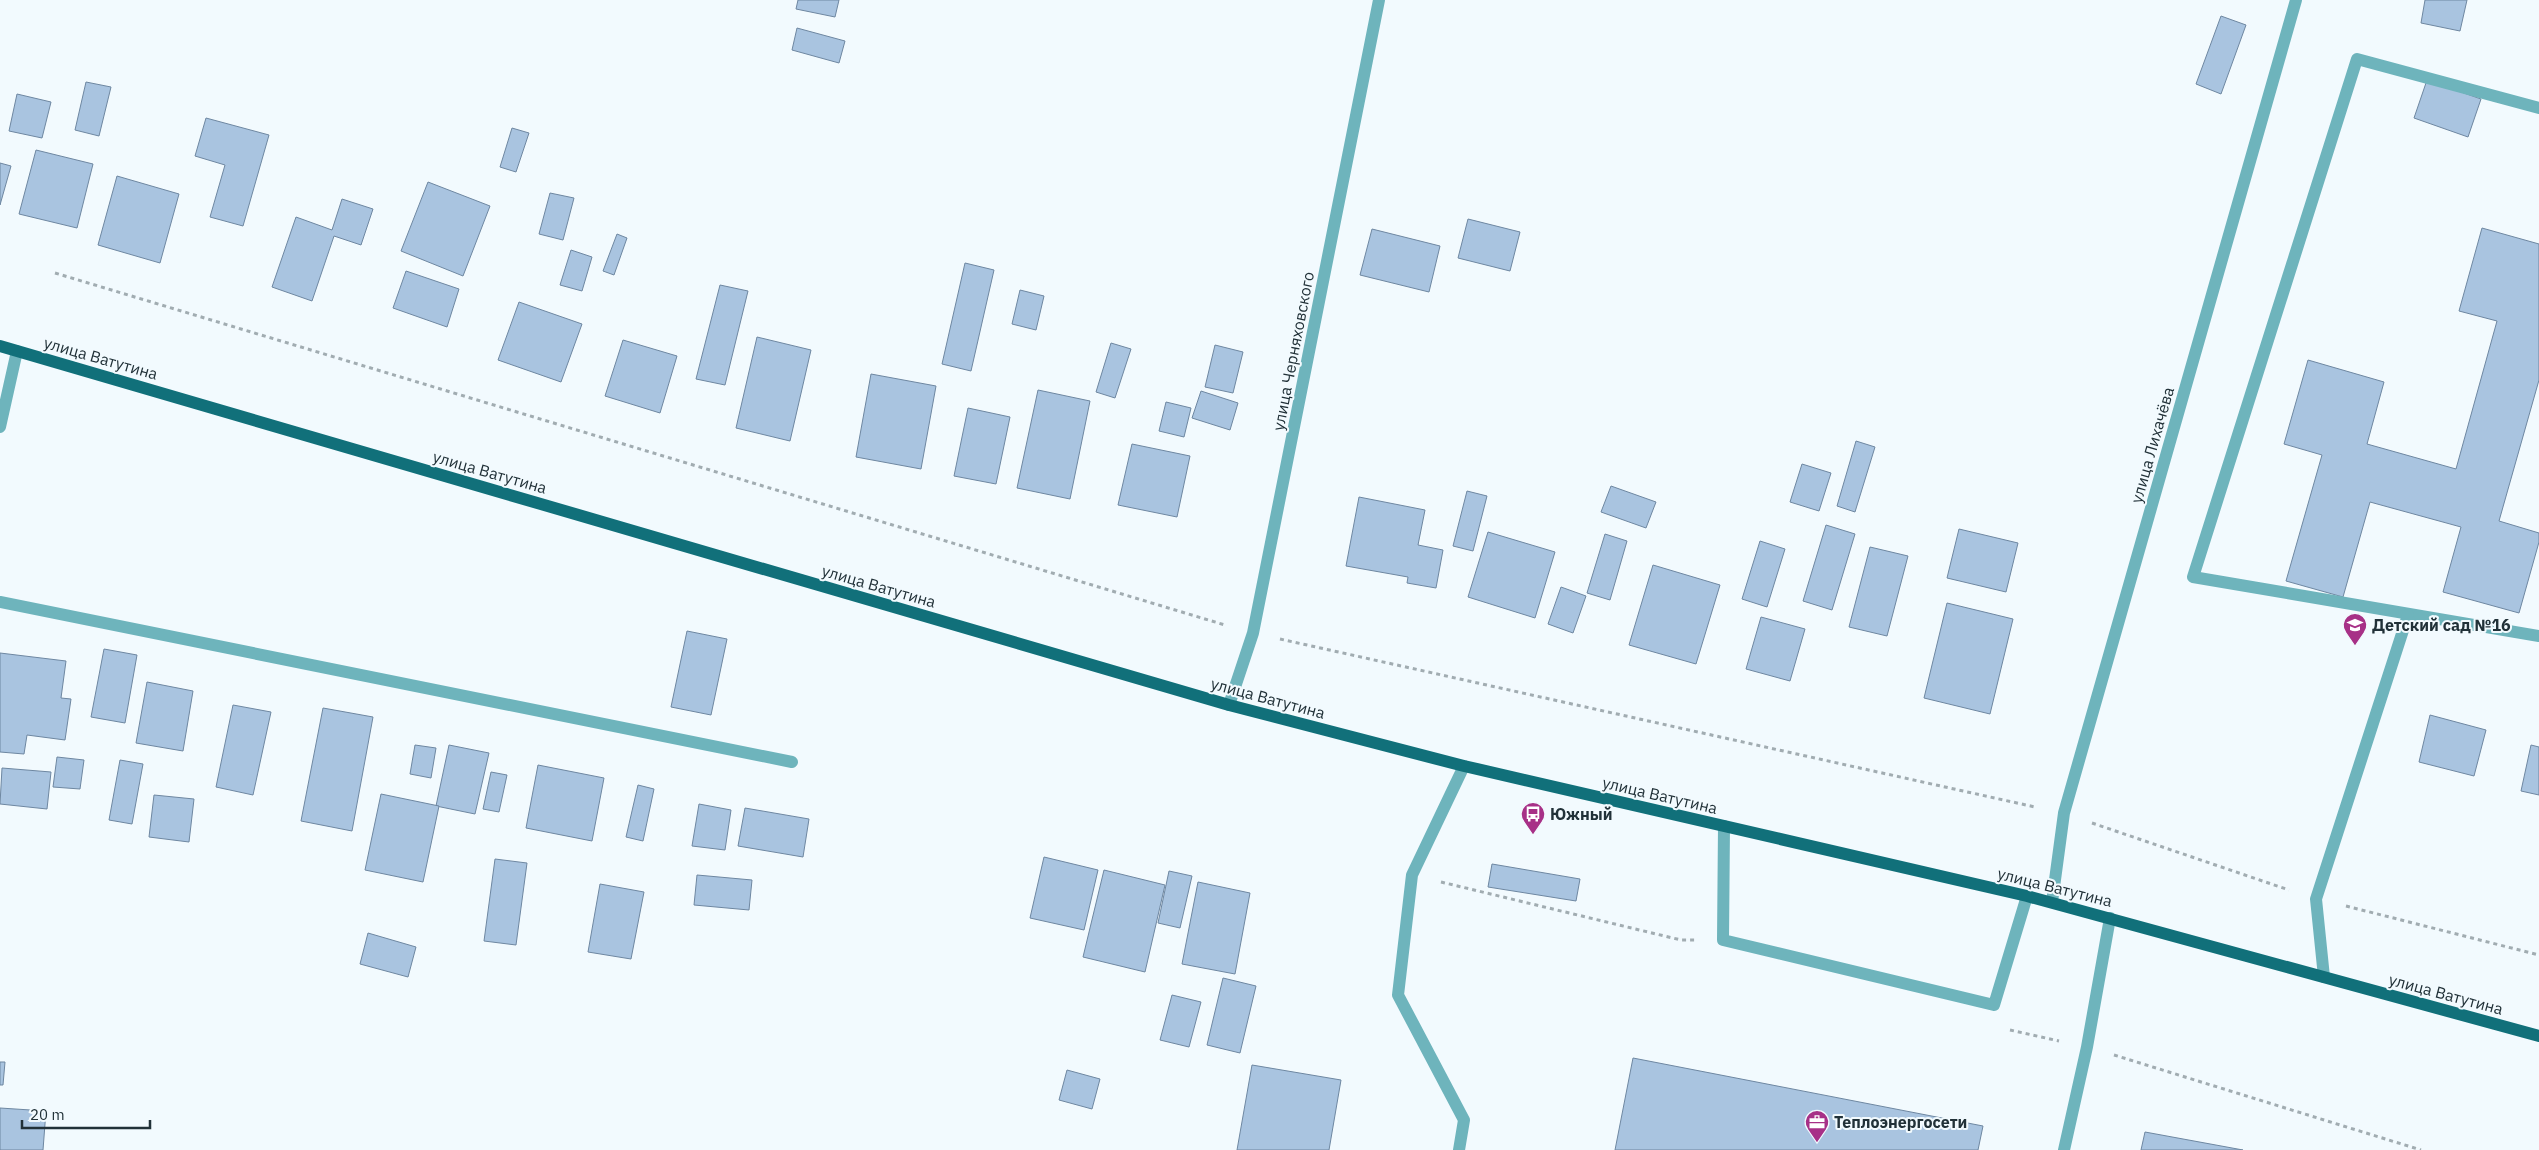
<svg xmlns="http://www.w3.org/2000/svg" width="2539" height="1150" viewBox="0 0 2539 1150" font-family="'IBM Plex Sans',sans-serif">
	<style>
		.building { fill: #a9c4e0; stroke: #6e87a1 }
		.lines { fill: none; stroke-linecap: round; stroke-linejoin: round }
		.path { stroke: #a1acb1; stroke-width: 3; stroke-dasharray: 4 4; stroke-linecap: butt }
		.service { stroke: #6eb4bc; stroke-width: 12 }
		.minor { stroke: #6eb4bc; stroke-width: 12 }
		.primary { stroke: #11707a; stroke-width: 12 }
		.labels { text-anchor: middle; stroke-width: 4; stroke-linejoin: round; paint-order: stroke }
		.street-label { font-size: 16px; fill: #213138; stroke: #f2fafe }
		.poi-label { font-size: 16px; font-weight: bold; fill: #213138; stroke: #f2fafe; text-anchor: start }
	</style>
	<rect width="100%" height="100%" fill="#f2fafe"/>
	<g class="building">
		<path d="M798,0h41l-4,17 -39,-8z"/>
		<path d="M2425,0h42l-7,31 -39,-8z"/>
		<path d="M2221,16l25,9 -25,69 -25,-10z"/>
		<path d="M797,28l48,13 -6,22 -47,-13z"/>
		<path d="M2427,80l54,19 -13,38 -54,-19z"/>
		<path d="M86,82l25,5 -12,49 -24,-6z"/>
		<path d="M17,94l34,8 -9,36 -33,-7z"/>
		<path d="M206,118l63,17 -26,91 -33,-9 15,-52 -30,-9z"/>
		<path d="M512,128l17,5 -13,39 -16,-5z"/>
		<path d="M36,150l57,14 -16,64 -58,-14z"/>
		<path d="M0,163l11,3 -11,39z"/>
		<path d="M117,176l62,18 -19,69 -62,-18z"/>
		<path d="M428,182l62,24 -27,70 -62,-25z"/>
		<path d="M550,193l24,5 -11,42 -24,-6z"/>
		<path d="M342,199l31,10 -12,36 -27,-9 -22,65 -40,-14 24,-70 36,13z"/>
		<path d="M1468,219l52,13 -10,39 -52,-13z"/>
		<path d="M2482,228l57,16v136l-40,141 40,12v9l-20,71 -76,-21 18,-65 -91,-25 -27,95 -57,-16 36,-126 -38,-11 24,-84 76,22 -17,62 89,25 41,-148 -38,-10z"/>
		<path d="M1372,229l68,17 -11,46 -69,-17z"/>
		<path d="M617,234l10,4 -13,37 -11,-4z"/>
		<path d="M571,250l21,7 -10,34 -22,-6z"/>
		<path d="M965,263l29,7 -23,101 -29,-7z"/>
		<path d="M406,271l53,18 -12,38 -54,-19z"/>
		<path d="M720,285l28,6 -23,94 -29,-6z"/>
		<path d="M1020,290l24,6 -8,34 -24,-6z"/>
		<path d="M519,302l63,22 -21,58 -63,-22z"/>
		<path d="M757,337l54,13 -21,91 -54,-13z"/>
		<path d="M623,340l54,16 -17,57 -55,-17z"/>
		<path d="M1111,343l20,6 -16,49 -19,-6z"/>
		<path d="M1215,345l28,7 -10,41 -28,-6z"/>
		<path d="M871,374l65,12 -15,83 -65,-12z"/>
		<path d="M1038,390l52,11 -20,98 -53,-11z"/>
		<path d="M1201,391l37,12 -8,27 -38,-12z"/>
		<path d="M1166,402l25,6 -7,29 -25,-6z"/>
		<path d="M968,408l42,9 -14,67 -42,-8z"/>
		<path d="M1856,441l19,6 -20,65 -18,-6z"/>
		<path d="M1132,444l58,12 -13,61 -59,-12z"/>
		<path d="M1802,464l29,9 -12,38 -29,-9z"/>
		<path d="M1611,486l45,16 -10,26 -45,-16z"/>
		<path d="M1467,491l20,5 -14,55 -20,-5z"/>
		<path d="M1359,497l66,13 -7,35 25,5 -7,38 -29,-5 1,-6 -62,-11z"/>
		<path d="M1826,525l29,9 -23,76 -29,-9z"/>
		<path d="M1959,529l59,14 -12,49 -59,-14z"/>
		<path d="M1488,532l67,20 -20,66 -67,-21z"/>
		<path d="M1605,534l22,7 -17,59 -23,-7z"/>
		<path d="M1760,541l25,8 -18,58 -25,-8z"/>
		<path d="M1870,547l38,9 -21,80 -38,-9z"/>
		<path d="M1653,565l67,20 -24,79 -67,-19z"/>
		<path d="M1561,587l25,9 -13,37 -25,-9z"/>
		<path d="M1947,603l66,16 -23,95 -66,-16z"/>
		<path d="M1761,617l44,12 -15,52 -44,-12z"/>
		<path d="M687,631l40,8 -16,76 -40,-8z"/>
		<path d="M104,649l33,6 -12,68 -34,-6z"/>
		<path d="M0,653l66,8 -5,37 10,1 -6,41 -38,-5 -3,19 -24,-2z"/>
		<path d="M147,682l46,9 -10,60 -47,-8z"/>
		<path d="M233,705l38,7 -18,83 -37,-8z"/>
		<path d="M323,708l50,9 -21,114 -51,-10z"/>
		<path d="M2430,715l56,15 -12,46 -55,-14z"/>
		<path d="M415,745l21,3 -5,30 -21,-4z"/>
		<path d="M449,745l40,8 -14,61 -39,-8z"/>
		<path d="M2531,745l8,2v48l-18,-4z"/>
		<path d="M57,757l27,3 -4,29 -27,-2z"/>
		<path d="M120,760l23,4 -11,60 -23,-4z"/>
		<path d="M538,765l66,13 -12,63 -66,-13z"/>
		<path d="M2,768l49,4 -4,37 -47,-5z"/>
		<path d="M491,772l16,3 -8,37 -16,-3z"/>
		<path d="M638,785l16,4 -11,52 -17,-4z"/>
		<path d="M381,794l58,12 -16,76 -58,-12z"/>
		<path d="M154,795l40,4 -5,43 -40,-5z"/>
		<path d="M699,804l32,6 -6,40 -33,-4z"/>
		<path d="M745,808l64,11 -6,38 -65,-11z"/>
		<path d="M1044,857l54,13 -14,60 -54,-12z"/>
		<path d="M495,859l32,4 -11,82 -32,-4z"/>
		<path d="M1492,864l88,15 -4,22 -88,-14z"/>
		<path d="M1104,870l61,15 -20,87 -62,-15z"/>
		<path d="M1169,871l23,5 -12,52 -22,-5z"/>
		<path d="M697,875l55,5 -3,30 -55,-5z"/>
		<path d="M1198,882l52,11 -15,81 -53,-10z"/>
		<path d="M600,884l44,8 -13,67 -43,-7z"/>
		<path d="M368,933l48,14 -8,30 -48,-13z"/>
		<path d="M1223,978l33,8 -16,67 -33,-8z"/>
		<path d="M1172,995l29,7 -12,45 -29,-7z"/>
		<path d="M1633,1058l350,68 -5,24h-363z"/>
		<path d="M0,1062h5l-2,23h-3z"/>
		<path d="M1252,1065l89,15 -12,70h-92z"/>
		<path d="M1067,1070l33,9 -8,30 -33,-9z"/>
		<path d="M0,1108l46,3 -3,39h-43z"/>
		<path d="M2145,1132l98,18h-102z"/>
	</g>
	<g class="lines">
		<g class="path">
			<path d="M55,273l1170,352"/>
			<path d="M1280,639l755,168"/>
			<path d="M2092,823l197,67"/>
			<path d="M1441,882l240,58h14"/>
			<path d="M2346,906l193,49"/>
			<path d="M2010,1030l49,11"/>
			<path d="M2114,1055l307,95"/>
		</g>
		<g class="service">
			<path d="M2539,108l-182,-49 -164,518 346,59"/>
			<path d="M0,427l17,-76"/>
			<path d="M0,602l792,160"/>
			<path d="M1724,826l-1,114 271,65 33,-109"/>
			<path d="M2324,977l-8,-78 92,-284"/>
			<path d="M1459,1150l5,-30 -66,-125 14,-120 52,-109"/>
			<path d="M2064,1150l23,-103 23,-129"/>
		</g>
		<g class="minor">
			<path d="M1229,705l24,-72 126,-633"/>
			<path d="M2052,902l12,-89 232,-813"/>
		</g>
		<path class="primary" d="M0,346l1229,359 235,61 563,130 512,140"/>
	</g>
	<defs>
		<g id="school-pin" transform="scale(1.25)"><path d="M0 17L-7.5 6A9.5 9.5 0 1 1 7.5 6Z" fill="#a73087" stroke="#f2fafe"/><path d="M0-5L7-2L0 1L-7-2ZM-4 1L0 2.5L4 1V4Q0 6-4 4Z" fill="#fff"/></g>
		<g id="bus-pin" transform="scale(1.25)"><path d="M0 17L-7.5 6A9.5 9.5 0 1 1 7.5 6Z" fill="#a73087" stroke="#f2fafe"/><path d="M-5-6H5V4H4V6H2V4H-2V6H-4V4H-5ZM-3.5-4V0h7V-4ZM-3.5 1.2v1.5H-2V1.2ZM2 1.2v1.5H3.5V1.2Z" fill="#fff"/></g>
		<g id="office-pin" transform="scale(1.25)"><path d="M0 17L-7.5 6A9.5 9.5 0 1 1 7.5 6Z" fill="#a73087" stroke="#f2fafe"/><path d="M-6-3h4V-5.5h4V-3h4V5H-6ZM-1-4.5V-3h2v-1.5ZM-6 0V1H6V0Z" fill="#fff"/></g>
	</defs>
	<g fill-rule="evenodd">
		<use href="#school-pin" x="2355" y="625"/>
		<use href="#bus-pin" x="1533" y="814"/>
		<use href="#office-pin" x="1817" y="1122"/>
	</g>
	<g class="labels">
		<g class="street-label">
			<text transform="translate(1293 351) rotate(-79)" y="6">улица Черняховского</text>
			<text transform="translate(101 358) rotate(16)" y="6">улица Ватутина</text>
			<text transform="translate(2152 445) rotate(-74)" y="6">улица Лихачёва</text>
			<text transform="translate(490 472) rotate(16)" y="6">улица Ватутина</text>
			<text transform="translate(879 586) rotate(16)" y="6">улица Ватутина</text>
			<text transform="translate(1268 698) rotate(15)" y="6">улица Ватутина</text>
			<text transform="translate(1660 795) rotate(13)" y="6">улица Ватутина</text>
			<text transform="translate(2055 887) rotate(14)" y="6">улица Ватутина</text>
			<text transform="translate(2446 994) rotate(15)" y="6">улица Ватутина</text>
		</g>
		<g class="poi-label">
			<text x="2372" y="631">Детский сад №16</text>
			<text x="1550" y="820">Южный</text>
			<text x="1834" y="1128">Теплоэнергосети</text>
		</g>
	</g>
	<path d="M22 1120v8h128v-8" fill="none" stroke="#213138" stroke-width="2.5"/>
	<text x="30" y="1120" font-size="15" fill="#213138" stroke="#f2fafe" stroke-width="4" paint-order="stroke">20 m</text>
</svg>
